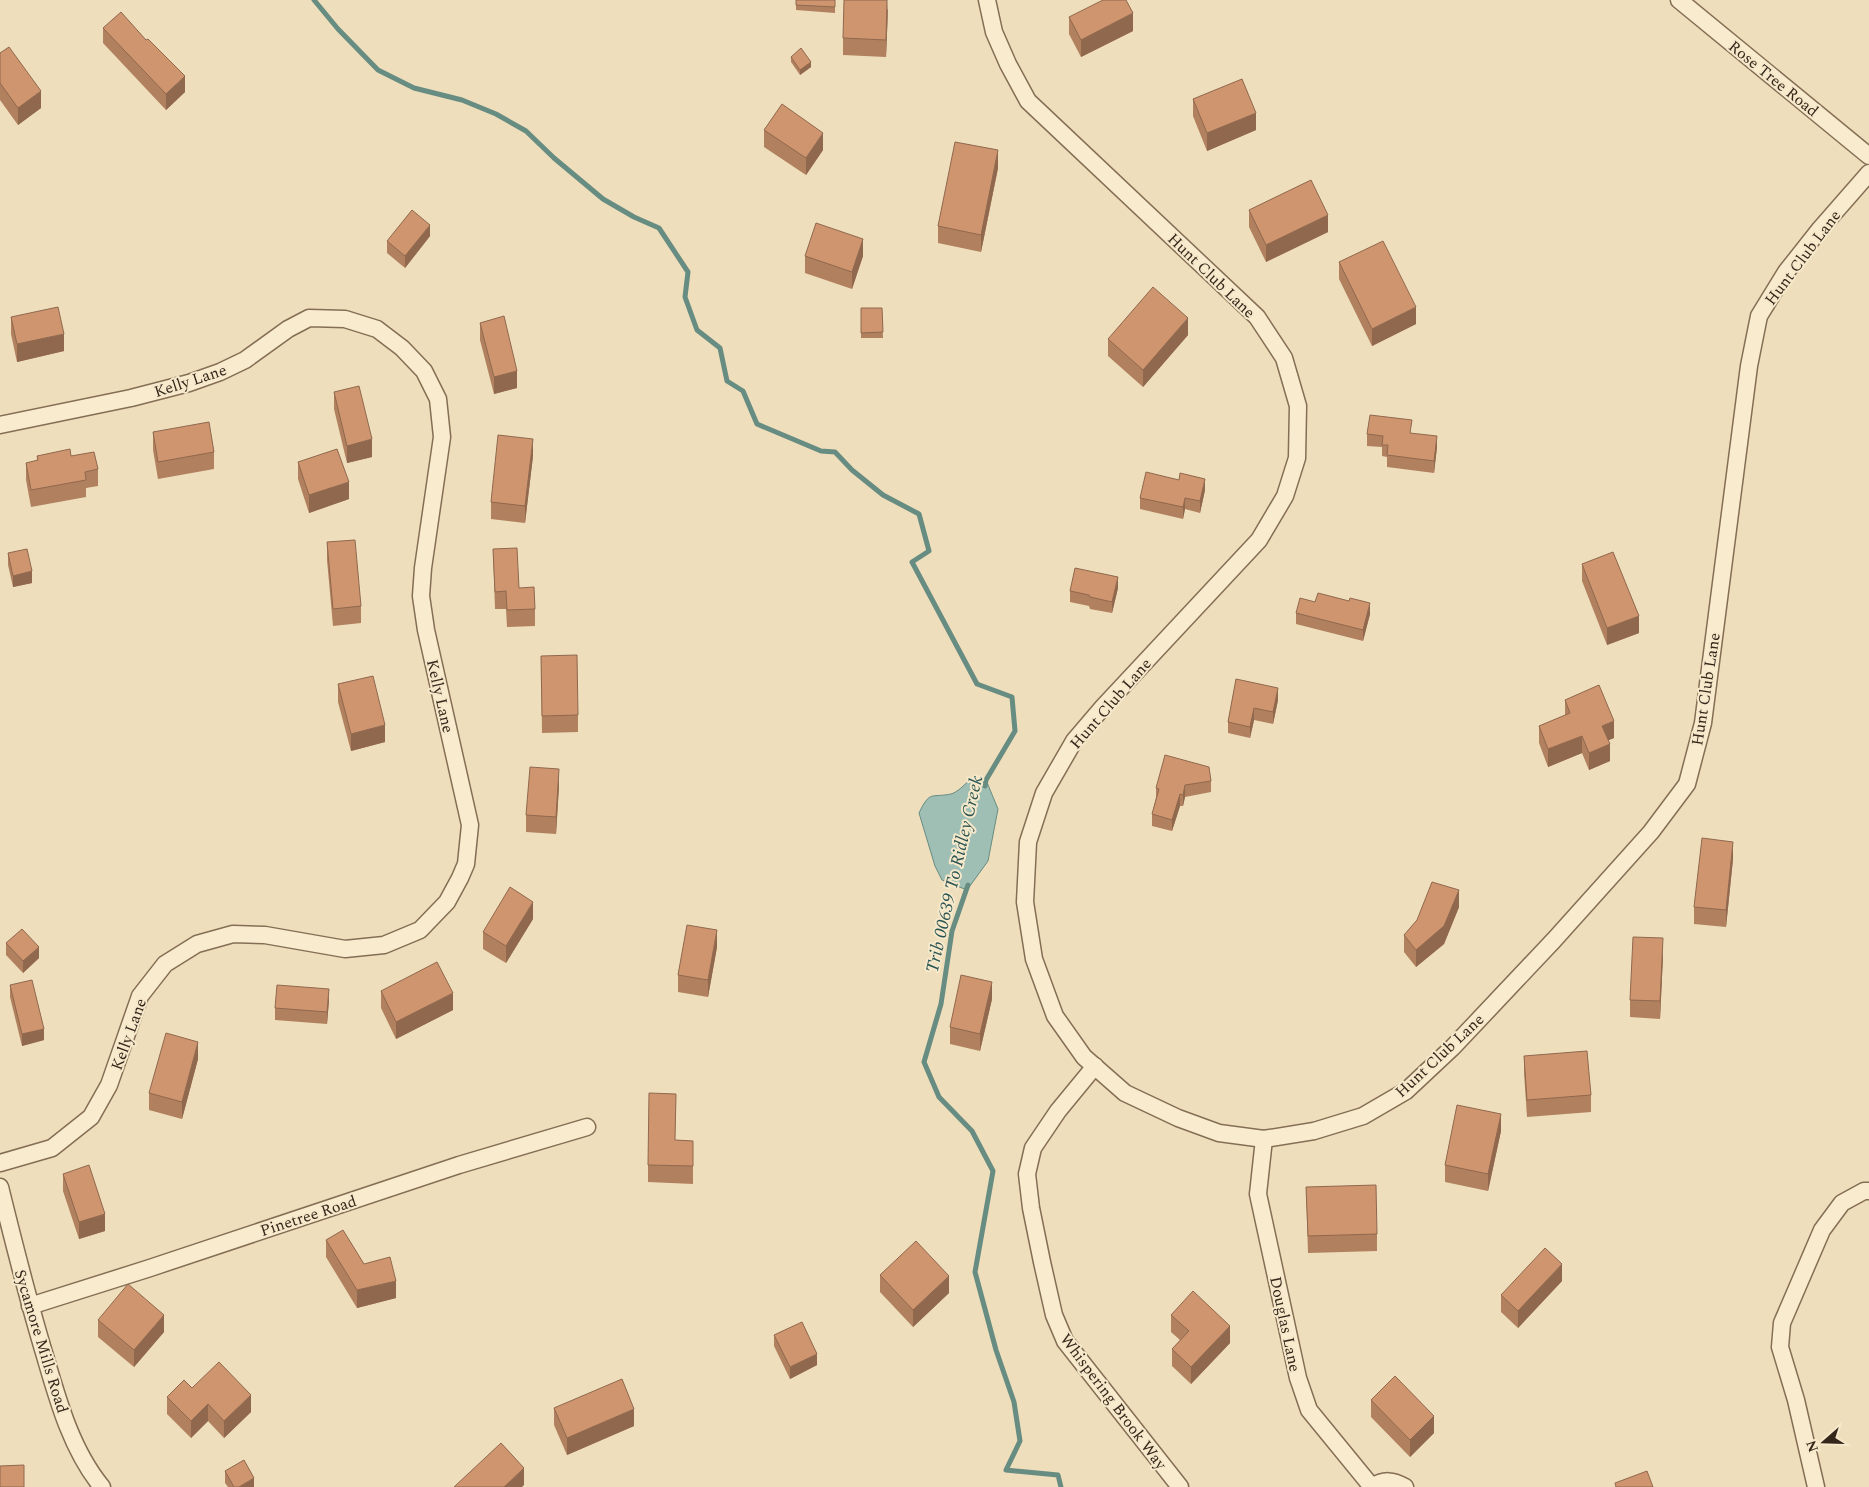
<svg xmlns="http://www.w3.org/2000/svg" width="1869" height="1487" viewBox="0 0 1869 1487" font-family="Spectral,serif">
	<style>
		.water { fill: #9fbfb5; stroke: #678c82 }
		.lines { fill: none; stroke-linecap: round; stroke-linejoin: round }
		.stream { stroke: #678c82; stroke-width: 5 }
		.minor-casing { stroke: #856e55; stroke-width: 19 }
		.minor { stroke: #f9ecce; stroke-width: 16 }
		.wall { fill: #b1805f }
		.shaded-wall { fill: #90684e }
		.building { fill: #ce956f; stroke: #90684e }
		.labels { text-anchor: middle; stroke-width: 4; stroke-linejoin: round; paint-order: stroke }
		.street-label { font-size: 16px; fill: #34261a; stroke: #f6e8ca }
		.water-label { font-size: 18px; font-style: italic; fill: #295451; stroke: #f6e8ca }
	</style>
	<rect width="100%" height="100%" fill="#eedebb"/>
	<path class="water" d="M971,779l15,1 12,29 -10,52 -21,29 -25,-10 -7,-14 -16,-53c11,-23 12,-15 32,-19 7,-2 14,-10 20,-15z"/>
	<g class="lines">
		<g class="stream">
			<path d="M314,0l24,29 40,41 36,18 48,12 34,14 30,17 28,27 49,41 31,18 25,11 29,44 -3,25 12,33 23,18 7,33 16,10 14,33 64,27 14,1 17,18 31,25 36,19 10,37 -17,11 65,122 35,13 3,34 -29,49 -1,6"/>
			<path d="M968,885l-16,46 -11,73 -17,58 15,35 33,34 21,40 -18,101 21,78 18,52 6,39 -14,29 52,5 3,12"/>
		</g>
		<g class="minor-casing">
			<g id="minor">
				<path d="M987,0l7,32 14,32 20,37 229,216 27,41 14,48 -1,52 -12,38 -26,44 -156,167 -29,34 -30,52 -16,49 -3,60 9,57 21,57 29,41 41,36 53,25 41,15 45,6 50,-8 49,-15 43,-25 47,-44 101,-107 97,-108 36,-48 16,-61 46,-357 10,-50 27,-44 34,-43 49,-56"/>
				<path d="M1679,0l190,156"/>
				<path d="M0,425l131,-27 58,-15 31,-11 25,-12 43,-31 21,-11 36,1 32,10 25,19 22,23 14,28 4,38 -19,131 -2,28 5,34 44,195 -4,39 -6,14 -13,24 -27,28 -36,15 -39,4 -80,-14 -32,-1 -36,10 -32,20 -25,32 -31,89 -18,32 -39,31 -52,15"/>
				<path d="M1095,1066l-37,45 -25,37 -6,26 4,34 11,54 12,53 11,26 115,146"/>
				<path d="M1264,1139l-6,55 40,184 11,32 63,77"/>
				<path d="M0,1187c14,57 28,113 45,169 13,45 27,95 57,131"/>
				<path d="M30,1306l120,-38 309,-103 128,-38"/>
				<path d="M1372,1487c12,-8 21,-7 33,0"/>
				<path d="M1816,1487l-20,-87 -16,-53 2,-24 40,-93 20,-27 22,-12h5"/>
			</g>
		</g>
		<use href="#minor" class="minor"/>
	</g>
	<g class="wall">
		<path d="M796,0h39v13l-39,-3z"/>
		<path d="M888,9l-2,48 -43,-2v-17z"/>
		<path d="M1069,17l64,14 -52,26 -12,-23z"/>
		<path d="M103,28l82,64 -19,18 -63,-67z"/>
		<path d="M0,53l41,55 -23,17 -18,-25z"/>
		<path d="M791,57l20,10 -11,8 -9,-13z"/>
		<path d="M1193,99l63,31 -49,21 -14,-35z"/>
		<path d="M764,130l59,20 -17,25 -42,-28z"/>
		<path d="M998,168l-17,84 -43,-9v-17z"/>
		<path d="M1249,210l79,22 -62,30 -17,-35z"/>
		<path d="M430,236l-25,32 -18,-15v-12z"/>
		<path d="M805,256h58l-11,33 -47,-16z"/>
		<path d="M1339,262l77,62 -44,22 -33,-67z"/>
		<path d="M861,308h21l1,30h-22z"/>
		<path d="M11,317l53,34 -47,11 -6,-28z"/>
		<path d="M480,323l37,65 -23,6 -14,-54z"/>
		<path d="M1188,335l-45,52 -35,-31v-17z"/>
		<path d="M334,392l38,65 -25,6 -13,-54z"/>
		<path d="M153,432l61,20v17l-56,10 -5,-29z"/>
		<path d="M1411,433l26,14 -3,26 -47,-6v-10l-5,-1v-9l-15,-1v-12z"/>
		<path d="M37,456h34l27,13v17l-12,2v9l-55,10 -5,-27v-17l11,-2z"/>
		<path d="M533,456l-8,67 -34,-4v-17z"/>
		<path d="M298,462l51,37 -40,14 -11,-34z"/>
		<path d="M1179,480l26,10 -5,23 -15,-4 -2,10 -43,-10v-11z"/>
		<path d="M327,542l34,64v17l-28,3 -6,-66z"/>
		<path d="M493,549l26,39 16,21v17l-28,1 -1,-18h-11z"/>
		<path d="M8,553l24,30 -19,4 -5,-22z"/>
		<path d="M1582,564l57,69 -32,12 -25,-64z"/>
		<path d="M1118,588l-6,25 -22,-4 -1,-3 -19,-4v-11z"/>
		<path d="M1315,602l55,12 -7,27 -67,-17v-11z"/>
		<path d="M541,656l37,59v17l-36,1z"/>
		<path d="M1236,679l42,21 -5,24 -19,-4 -4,18 -22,-5v-11z"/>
		<path d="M338,684l47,58 -34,9 -13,-49z"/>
		<path d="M1565,700l49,38 -6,2 2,21 -21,9 -7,-17 -34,14 -9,-24v-17l26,-10z"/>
		<path d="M1211,781v11l-26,5 -2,9h-3l-8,25 -20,-5v-12l4,-16v-10z"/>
		<path d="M559,786l-3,48 -30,-2v-17z"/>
		<path d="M1733,859l-7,68 -32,-3v-17z"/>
		<path d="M1459,907l-15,37 -28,23 -12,-15v-17z"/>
		<path d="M533,919l-27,44 -23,-14v-17z"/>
		<path d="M6,943l33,15 -16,15 -17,-18z"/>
		<path d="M717,947l-9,50 -30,-5v-17z"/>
		<path d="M1663,956l-3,63 -30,-2v-17z"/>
		<path d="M10,985l34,55 -22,6 -12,-49z"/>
		<path d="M381,991l72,19 -57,29 -15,-31z"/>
		<path d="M992,999l-12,52 -30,-7v-17z"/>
		<path d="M329,1000l-2,24 -52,-4v-12z"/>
		<path d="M1524,1056l67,39v17l-64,5 -3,-44z"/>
		<path d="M198,1059l-16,60 -33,-9v-17z"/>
		<path d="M1501,1131l-13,60 -43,-9v-17z"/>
		<path d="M676,1140l17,1v43l-45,-2v-17z"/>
		<path d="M63,1174l42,57 -26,8 -16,-48z"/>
		<path d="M1306,1187l71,47v17l-69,2z"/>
		<path d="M326,1240l70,58 -39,10 -31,-51z"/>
		<path d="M880,1275l69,18 -36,34 -33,-35z"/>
		<path d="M1562,1281l-44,47 -17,-16v-17z"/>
		<path d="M1171,1315l59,28 -39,41 -19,-18v-17l8,-9 -9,-8z"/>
		<path d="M98,1320l66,12 -30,35 -36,-30z"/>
		<path d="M774,1335l43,30 -27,14 -16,-33z"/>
		<path d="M192,1388l59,24 -27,26 -16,-17 -17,17 -24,-24v-17z"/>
		<path d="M1371,1400l63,33 -24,24 -39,-40z"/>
		<path d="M554,1408l80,18 -67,29 -13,-30z"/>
		<path d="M225,1471l29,16h-26l-3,-4z"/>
	</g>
	<g class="shaded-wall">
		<path d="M888,0v9l-2,48v-17z"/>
		<path d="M1133,13v18l-52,26v-17z"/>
		<path d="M811,62v5l-11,8v-5z"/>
		<path d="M185,76v16l-19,18v-16z"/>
		<path d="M41,91v17l-23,17v-17z"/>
		<path d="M1256,113v17l-49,21v-18z"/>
		<path d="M823,133v17l-17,25v-17z"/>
		<path d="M998,150v18l-17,84v-17z"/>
		<path d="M1328,215v17l-62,30v-17z"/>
		<path d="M430,225v11l-25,32v-12z"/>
		<path d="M863,239v17l-11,33v-17z"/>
		<path d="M1416,307v17l-44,22v-17z"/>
		<path d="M1188,318v17l-45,52v-17z"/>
		<path d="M64,334v17l-47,11v-18z"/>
		<path d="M517,371v17l-23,6v-17z"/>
		<path d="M1437,436v11l-3,26v-12z"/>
		<path d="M372,439v18l-25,6v-17z"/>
		<path d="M533,439v17l-8,67v-17z"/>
		<path d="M1205,479v11l-5,23v-12z"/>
		<path d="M349,482v17l-40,14v-18z"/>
		<path d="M1185,498v11l-2,10v-12z"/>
		<path d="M32,571v12l-19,4v-11z"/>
		<path d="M1118,577v11l-6,25v-11z"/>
		<path d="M1370,603v11l-7,27v-11z"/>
		<path d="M1639,616v17l-32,12v-17z"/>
		<path d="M1278,688v12l-5,24v-12z"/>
		<path d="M1254,708v12l-4,18v-11z"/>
		<path d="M1614,721v17l-12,5v-17z"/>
		<path d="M385,725v17l-34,9v-17z"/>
		<path d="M1582,736v17l-34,14v-18z"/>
		<path d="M1610,744v17l-21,9v-17z"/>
		<path d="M559,769v17l-3,48v-17z"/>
		<path d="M1185,785v12l-2,9v-11z"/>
		<path d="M1180,794v12l-8,25v-11z"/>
		<path d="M1733,842v17l-7,68v-17z"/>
		<path d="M1459,890v17l-15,37 -28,23v-17z"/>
		<path d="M533,902v17l-27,44v-17z"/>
		<path d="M717,930v17l-9,50v-17z"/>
		<path d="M1663,938v18l-3,63v-18z"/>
		<path d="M39,947v11l-16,15v-12z"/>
		<path d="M992,982v17l-12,52v-17z"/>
		<path d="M329,989v11l-2,24v-12z"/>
		<path d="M453,993v17l-57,29v-17z"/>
		<path d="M44,1029v11l-22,6v-12z"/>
		<path d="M198,1042v17l-16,60v-17z"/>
		<path d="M1501,1114v17l-13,60v-17z"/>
		<path d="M105,1214v17l-26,8v-17z"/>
		<path d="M1562,1264v17l-44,47v-17z"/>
		<path d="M949,1276v17l-36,34v-17z"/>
		<path d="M396,1281v17l-39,10v-18z"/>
		<path d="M164,1315v17l-30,35v-17z"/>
		<path d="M1230,1326v17l-39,41v-17z"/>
		<path d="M817,1354v11l-27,14v-12z"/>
		<path d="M251,1395v17l-27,26v-17z"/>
		<path d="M208,1404v17l-17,17v-17z"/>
		<path d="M634,1409v17l-67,29v-17z"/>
		<path d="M1434,1416v17l-24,24v-17z"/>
		<path d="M524,1468v17l-2,2h-18z"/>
		<path d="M254,1478v9h-15z"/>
	</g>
	<g class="building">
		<path d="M796,0h39v7l-39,-2z"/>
		<path d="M844,0h43l-1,40 -43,-2z"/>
		<path d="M1103,0h23l7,13 -52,27 -12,-23z"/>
		<path d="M121,12l25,28 2,-1 37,37 -19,18 -63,-66z"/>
		<path d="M9,47l32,44 -23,17 -18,-25v-30z"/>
		<path d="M801,48l10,14 -11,8 -9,-13z"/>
		<path d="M1242,79l14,34 -49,20 -14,-34z"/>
		<path d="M782,104l41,29 -17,25 -42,-28z"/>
		<path d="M955,142l43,8 -17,85 -43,-9z"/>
		<path d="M1311,180l17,35 -62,30 -17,-35z"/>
		<path d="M412,210l18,15 -25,31 -18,-15z"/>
		<path d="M816,223l47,16 -11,33 -47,-16z"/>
		<path d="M1383,241l33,66 -44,22 -33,-67z"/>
		<path d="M1153,287l35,31 -45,52 -35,-31z"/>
		<path d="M58,307l6,27 -47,10 -6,-27z"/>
		<path d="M861,308h21l1,24 -22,1z"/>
		<path d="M504,316l13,55 -23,6 -14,-54z"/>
		<path d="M359,386l13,53 -25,7 -13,-54z"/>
		<path d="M1370,415l42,5 -2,13 27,3 -3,25 -47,-6 1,-10h-6l1,-9 -16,-2z"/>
		<path d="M209,422l5,30 -56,10 -5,-30z"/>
		<path d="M498,435l35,4 -8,67 -34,-4z"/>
		<path d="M70,449l1,7 23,-4 4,17 -13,3 1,8 -55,10 -5,-27 12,-3 -1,-4z"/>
		<path d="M337,449l12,33 -40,13 -11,-33z"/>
		<path d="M1146,472l33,8 1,-7 25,6 -5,22 -15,-3 -2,9 -43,-9z"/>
		<path d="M355,540l6,66 -28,3 -6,-67z"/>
		<path d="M517,548l2,40 15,-1 1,22 -28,1 -1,-19 -11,1 -2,-43z"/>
		<path d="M27,549l5,22 -19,5 -5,-23z"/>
		<path d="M1613,552l26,64 -32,12 -25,-64z"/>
		<path d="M1075,568l43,9 -6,25 -22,-5 -1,-2 -19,-4z"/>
		<path d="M1318,593l31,8 1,-3 20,5 -7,27 -67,-17 4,-15 15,4z"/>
		<path d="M577,655l1,60 -36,1 -1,-60z"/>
		<path d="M373,676l12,49 -34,9 -13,-50z"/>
		<path d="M1236,679l42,9 -5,24 -19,-4 -4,19 -22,-5z"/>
		<path d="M1599,685l15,36 -12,5 8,18 -21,9 -7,-17 -34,13 -9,-23 31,-13 -5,-13z"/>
		<path d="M1165,755l44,12 2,14 -26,4 -2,10 -3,-1 -8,26 -20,-6 7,-25 -3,-1z"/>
		<path d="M530,767l29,2 -3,48 -30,-2z"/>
		<path d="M1702,838l31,4 -7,68 -32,-3z"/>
		<path d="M1432,882l27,8 -15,36 -28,24 -12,-15 13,-15z"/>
		<path d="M510,887l23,15 -27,44 -23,-14z"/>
		<path d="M687,925l30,5 -9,50 -30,-5z"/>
		<path d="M22,929l17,18 -16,14 -17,-18z"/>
		<path d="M1633,937l30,1 -3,63 -30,-1z"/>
		<path d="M437,962l16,31 -57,29 -15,-31z"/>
		<path d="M961,975l31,7 -12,52 -30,-7z"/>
		<path d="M32,980l12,49 -22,5 -12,-49z"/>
		<path d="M277,985l52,4 -2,23 -52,-4z"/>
		<path d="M166,1033l32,9 -16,60 -33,-9z"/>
		<path d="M1587,1051l4,44 -64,5 -3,-44z"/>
		<path d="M649,1093l27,1 -1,46 18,1v25l-45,-1z"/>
		<path d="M1457,1105l44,9 -13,60 -43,-9z"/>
		<path d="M89,1165l16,49 -26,8 -16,-48z"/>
		<path d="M1376,1185l1,49 -69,2 -2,-49z"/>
		<path d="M343,1230l21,34 26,-7 6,24 -39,9 -31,-50z"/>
		<path d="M916,1241l33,35 -36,34 -33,-35z"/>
		<path d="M1545,1248l17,16 -44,47 -17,-16z"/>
		<path d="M128,1284l36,31 -30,35 -36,-30z"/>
		<path d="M1193,1291l37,35 -39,41 -19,-18 17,-18 -18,-16z"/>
		<path d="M802,1322l15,32 -27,13 -16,-32z"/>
		<path d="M219,1362l32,33 -27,26 -16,-17 -17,17 -24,-24 17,-17 8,8z"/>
		<path d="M1395,1376l39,40 -24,24 -39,-40z"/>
		<path d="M622,1379l12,30 -67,29 -13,-30z"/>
		<path d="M501,1443l23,25 -20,19h-50z"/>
		<path d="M244,1460l10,18 -15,9h-5l-9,-16z"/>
		<path d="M24,1465v22h-24v-21z"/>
		<path d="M1647,1471l6,16h-37l-1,-4z"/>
	</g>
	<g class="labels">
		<g class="street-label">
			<text transform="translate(1774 78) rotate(39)" y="6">Rose Tree Road</text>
			<text transform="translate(1802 257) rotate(-53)" y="6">Hunt Club Lane</text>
			<text transform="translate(1212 275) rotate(44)" y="6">Hunt Club Lane</text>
			<text transform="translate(190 380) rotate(-18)" y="6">Kelly Lane</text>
			<text transform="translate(1705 689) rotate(-81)" y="6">Hunt Club Lane</text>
			<text transform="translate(441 696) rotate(77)" y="6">Kelly Lane</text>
			<text transform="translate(1110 703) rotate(-49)" y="6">Hunt Club Lane</text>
			<text transform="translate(128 1034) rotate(-70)" y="6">Kelly Lane</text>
			<text transform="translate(1439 1055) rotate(-43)" y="6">Hunt Club Lane</text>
			<text transform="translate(308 1215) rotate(-18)" y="6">Pinetree Road</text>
			<text transform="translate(1286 1324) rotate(78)" y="6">Douglas Lane</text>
			<text transform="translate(42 1341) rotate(73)" y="6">Sycamore Mills Road</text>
			<text transform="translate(1114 1401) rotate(53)" y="6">Whispering Brook Way</text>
		</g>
		<g class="water-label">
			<text transform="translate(954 874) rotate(-77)" y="6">Trib 00639 To Ridley Creek</text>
		</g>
	</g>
	<g transform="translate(1824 1442) rotate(250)" stroke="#f6e8ca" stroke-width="4" paint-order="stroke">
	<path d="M0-4L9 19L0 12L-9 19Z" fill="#34261a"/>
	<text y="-8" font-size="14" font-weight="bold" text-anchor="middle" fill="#34261a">N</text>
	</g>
</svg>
